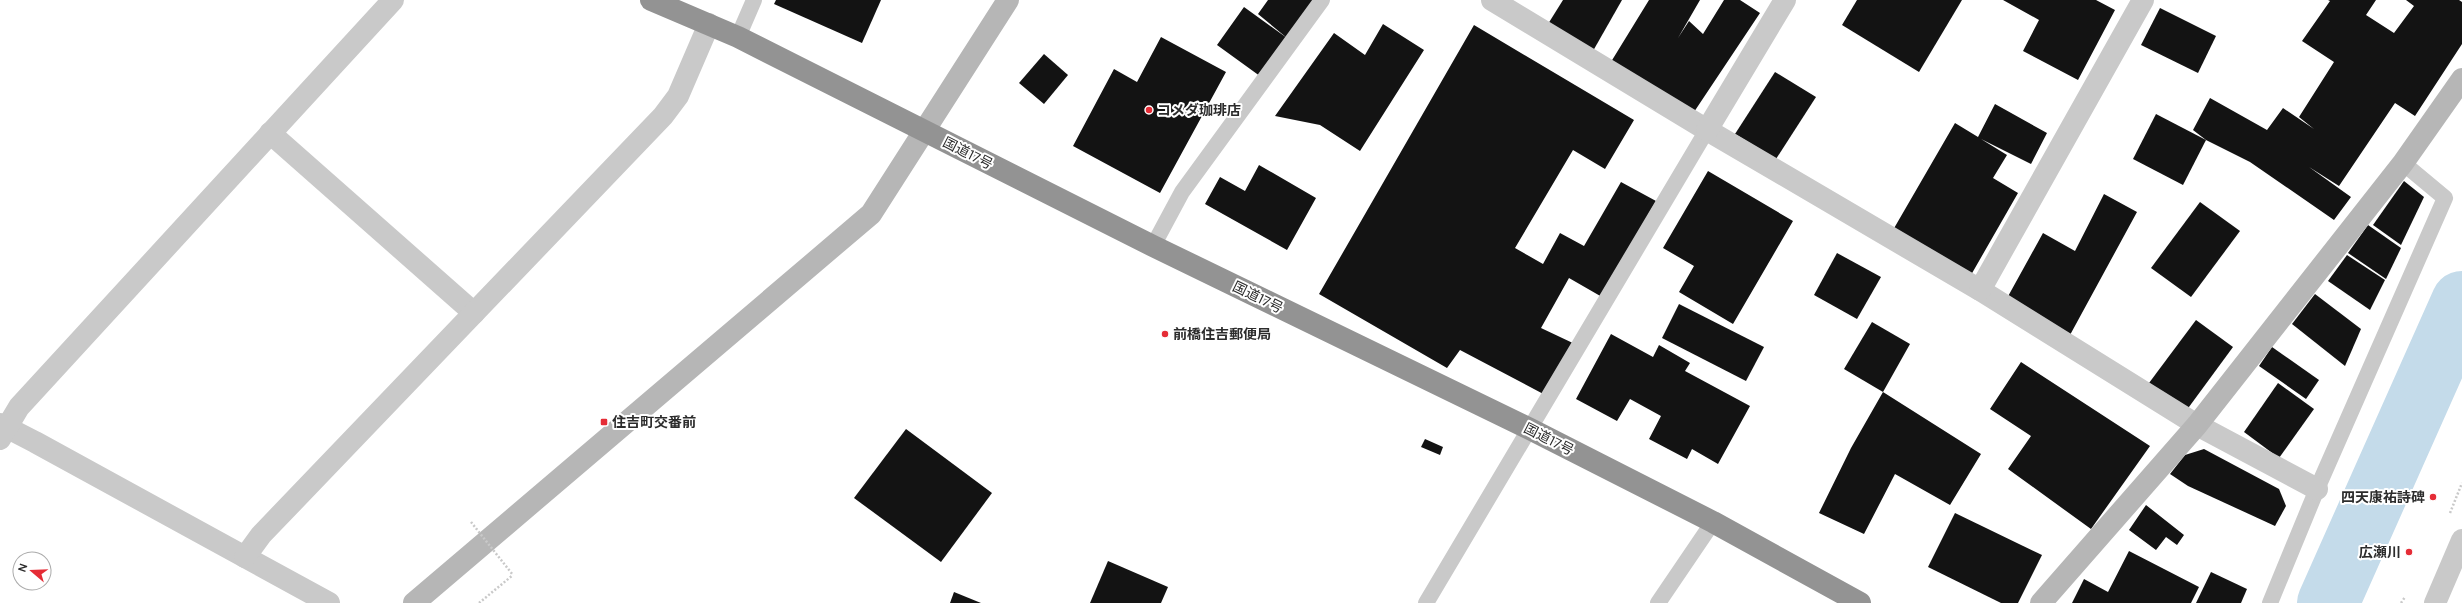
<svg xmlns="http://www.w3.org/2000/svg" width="2462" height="603" viewBox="0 0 2462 603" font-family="'DM Sans','Noto Sans JP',sans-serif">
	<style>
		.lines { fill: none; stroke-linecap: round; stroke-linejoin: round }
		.river { stroke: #c4dbea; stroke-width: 62 }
		.building { fill: #131313 }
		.path { stroke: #c9c9c9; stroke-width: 2.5; stroke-dasharray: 2 2; stroke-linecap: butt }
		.lane { stroke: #c9c9c9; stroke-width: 16 }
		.street { stroke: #c9c9c9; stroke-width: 22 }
		.secondary { stroke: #b6b6b6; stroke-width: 22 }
		.highway { stroke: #939393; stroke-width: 22 }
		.path-bridge { stroke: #c9c9c9; stroke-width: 2.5; stroke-dasharray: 2 2; stroke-linecap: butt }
		.poi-dot { fill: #e52c36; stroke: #fff; stroke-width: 1.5 }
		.labels { text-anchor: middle; stroke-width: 4; stroke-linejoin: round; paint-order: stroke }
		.poi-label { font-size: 14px; font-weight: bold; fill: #2c2c2c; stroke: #fff; text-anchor: start }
		.street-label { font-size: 14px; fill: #2c2c2c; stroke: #fff }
	</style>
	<rect width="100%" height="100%" fill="#fff"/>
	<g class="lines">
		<path class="river" d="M2328,603l134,-301"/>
	</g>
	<g class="building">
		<path d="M776,0h105l-19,43 -88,-39z"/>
		<path d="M1268,0h55l-59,79 -47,-34 27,-38 43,31 -29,-24z"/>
		<path d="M1563,0h59l-33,58 -46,-26z"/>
		<path d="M1649,0h51l-22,38 11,-17 14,13 21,-34h16l20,13 -72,108 -82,-51z"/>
		<path d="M1857,0h105l-43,72 -77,-47z"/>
		<path d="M2003,0h93l19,10 -37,70 -55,-29 16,-31z"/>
		<path d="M2328,0h48l-10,15 28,18 20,-27 -8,-6h53l3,2v42l-47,72 -20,-13 -56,83 -30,-19 42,30 -17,23 -84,-58 -44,-22 -13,-10 17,-32 57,32 16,-22 31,21 -15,-12 35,-55 -32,-21 28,-40z"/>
		<path d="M2160,8l56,28 -18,37 -57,-28z"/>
		<path d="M1383,24l41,26 -64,101 -40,-26 -45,-9 59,-83 31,22z"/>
		<path d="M1474,25l160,95 -29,49 -32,-19 -58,98 28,16 17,-31 24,13 37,-64 35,19 -54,96 -33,-19 -28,50 36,17 -28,52 -89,-47 -13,18 -128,-74z"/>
		<path d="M1161,37l65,35 -66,121 -87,-47 41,-77 23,13z"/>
		<path d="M1044,54l24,21 -24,29 -25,-21z"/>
		<path d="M1775,72l41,25 -40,62 -41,-25z"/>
		<path d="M1995,104l52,29 -16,31 -50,-25 26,16 -14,23 25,15 -47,82 -78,-45 62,-107 23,14z"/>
		<path d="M2156,114l50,26 -23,45 -50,-26z"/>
		<path d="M1259,165l57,33 -29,52 -82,-46 15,-27 25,14z"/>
		<path d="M1708,171l85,50 -60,103 -54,-32 15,-26 -31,-18z"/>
		<path d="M2404,181l20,16 -23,48 -28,-20z"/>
		<path d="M2104,194l33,18 -67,123 -64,-35 37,-67 32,18z"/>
		<path d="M2200,202l40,29 -49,66 -40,-29z"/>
		<path d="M2368,225l33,23 -15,31 -38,-26z"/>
		<path d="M1837,253l44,24 -24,42 -43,-24z"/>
		<path d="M2347,255l38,25 -15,30 -42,-29z"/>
		<path d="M2315,294l46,35 -16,37 -53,-42z"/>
		<path d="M1679,304l85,43 -18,34 -84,-43z"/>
		<path d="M2196,320l37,27 -47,64 -37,-28z"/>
		<path d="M1872,322l38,22 -27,48 -39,-23z"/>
		<path d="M1611,334l42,23 6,-12 31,18 -5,8 65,35 -32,58 -26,-15 -5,10 -38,-20 12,-23 -31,-17 -13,22 -41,-22z"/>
		<path d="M2272,347l47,33 -13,19 -47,-33z"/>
		<path d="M2021,362l129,84 -59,83 -83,-60 23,-33 -41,-27z"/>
		<path d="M2278,383l36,26 -35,49 -35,-26z"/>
		<path d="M1883,392l98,62 -31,51 -55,-31 -31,60 -45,-21 32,-65z"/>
		<path d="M906,429l86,64 -51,69 -87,-64z"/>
		<path d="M1425,439l18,8 -3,8 -19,-8z"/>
		<path d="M2204,449l75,40 7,17 -11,20 -87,-40 -18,-12 15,-19z"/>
		<path d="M2146,505l38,30 -7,10 -11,-8 -10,13 -27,-20z"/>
		<path d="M1955,513l87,42 -24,48h-17l-73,-36z"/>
		<path d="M2129,551l70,36 -8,16h-119l12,-24 24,13z"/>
		<path d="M1108,561l60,26 -7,16h-71z"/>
		<path d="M2211,572l36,17 -6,14h-45z"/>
		<path d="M954,592l27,11h-31z"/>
	</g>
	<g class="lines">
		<g class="path">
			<path d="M2450,513l12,-30"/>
			<path d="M479,603l34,-28"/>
			<path d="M2401,603l4,-6"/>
		</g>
		<g class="lane">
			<path d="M738,37l16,-37"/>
			<path d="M1153,246l29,-54 140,-192"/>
			<path d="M1426,603l281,-473"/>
			<path d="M1658,603l55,-81"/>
			<path d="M2270,603l47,-114 128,-291 -42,-35"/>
		</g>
		<g class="street">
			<path d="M1492,0l215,130 273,160 217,135 120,64"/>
			<path d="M1707,130l78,-130"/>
			<path d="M270,133l204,180"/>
			<path d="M1980,290l163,-290"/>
			<path d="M0,424l35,18 294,161"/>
			<path d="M0,439l19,-32 374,-407"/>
			<path d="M245,557l16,-22 402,-419 15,-20 31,-72"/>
			<path d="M2435,603l27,-63"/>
		</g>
		<g class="secondary">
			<path d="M414,603l457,-389 137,-214"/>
			<path d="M2041,603l156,-178 206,-262 59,-84"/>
		</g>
		<path class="highway" d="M651,0l87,37 415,209 377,183 183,93 147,81"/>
		<path class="path-bridge" d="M471,522l42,53"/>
	</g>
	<g class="poi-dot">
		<circle cx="1149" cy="110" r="4"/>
		<circle cx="1165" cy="334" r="4"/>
		<rect x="600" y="418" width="8" height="8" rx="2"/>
		<circle cx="2433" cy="497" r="4"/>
		<circle cx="2409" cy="552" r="4"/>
	</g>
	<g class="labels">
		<g class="poi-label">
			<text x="1157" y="115">コメダ珈琲店</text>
			<text x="1173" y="339">前橋住吉郵便局</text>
			<text x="612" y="427">住吉町交番前</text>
			<text x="2425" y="502" text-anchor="end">四天康祐詩碑</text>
			<text x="2401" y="557" text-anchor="end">広瀬川</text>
		</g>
		<g class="street-label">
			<text transform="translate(968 153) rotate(27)" y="5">国道17号</text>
			<text transform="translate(1258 297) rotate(26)" y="5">国道17号</text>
			<text transform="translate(1549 439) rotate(27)" y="5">国道17号</text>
		</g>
	</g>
	<g transform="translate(32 571) rotate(289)"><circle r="19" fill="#ffffff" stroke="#ababab"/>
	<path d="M0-3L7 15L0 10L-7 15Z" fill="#e52c36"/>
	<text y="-6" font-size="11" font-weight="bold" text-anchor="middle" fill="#2c2c2c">N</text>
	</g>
</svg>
